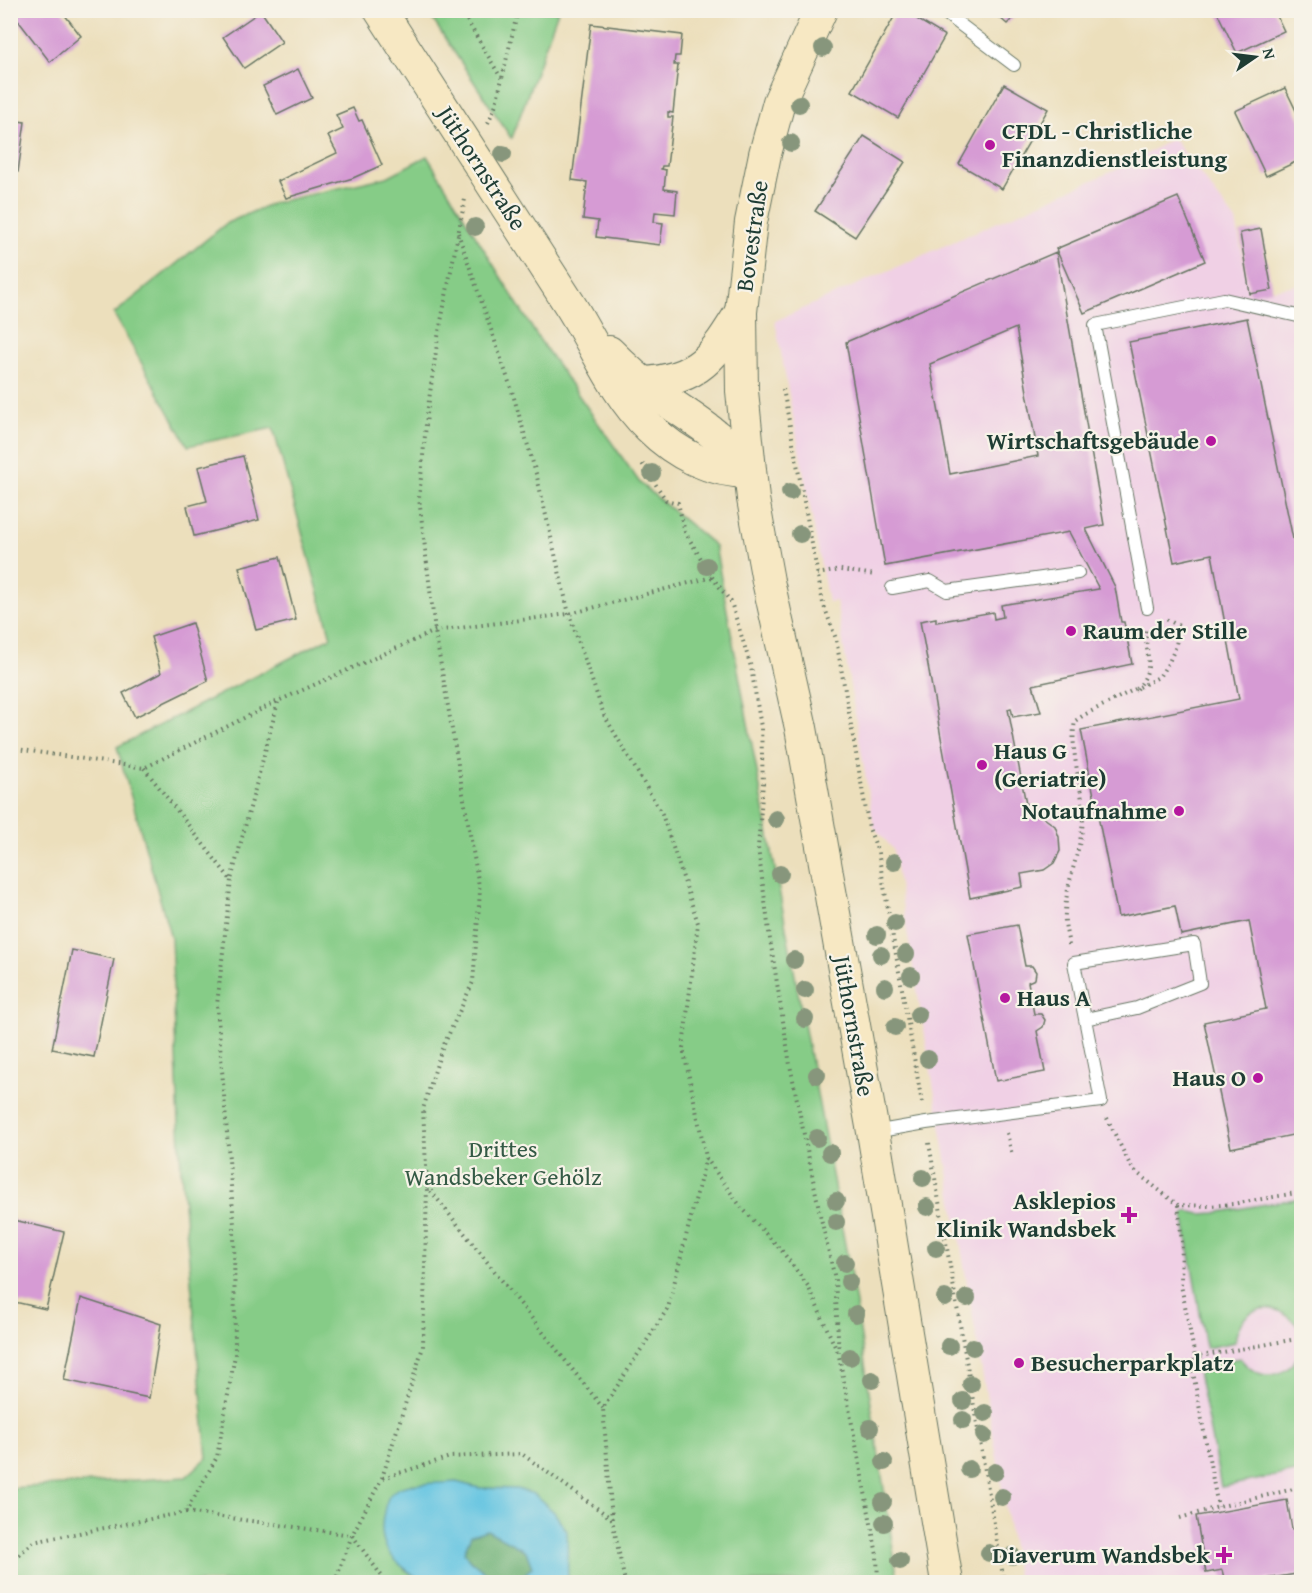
<svg xmlns="http://www.w3.org/2000/svg" width="1312" height="1593" viewBox="0 0 1312 1593" font-family="'Gentium Book Plus',serif">
	<style>
		.built { fill: #f0d0e5 }
		.green { fill: #86cc87; stroke: #52845e; stroke-width: 1.5 }
		.forest { fill: #6cb074; stroke: #467654; stroke-width: 1.5 }
		.water { fill: #63c4e1; stroke: #41808a; stroke-width: 1.5; fill-rule: evenodd }
		.building { fill: #d69bd4; fill-rule: evenodd }
		.lines { fill: none; stroke-linecap: round; stroke-linejoin: round }
		.lane-casing { stroke: #677664; stroke-width: 14 }
		.secondary-casing { stroke: #677664; stroke-width: 34 }
		.path { stroke: #677664; stroke-width: 4; stroke-dasharray: 1.5 4.5; stroke-linecap: butt }
		.lane { stroke: #fff; stroke-width: 12 }
		.secondary { stroke: #f7e8c3; stroke-width: 32 }
		.tree { fill: #87967b }
		.poi-dot { fill: #b5179e; stroke: #f7f3e8; stroke-width: 2 }
		.labels { text-anchor: middle; stroke-width: 4.5; stroke-linejoin: round; paint-order: stroke }
		.poi-label { font-size: 24px; font-weight: bold; fill: #1f3d34; stroke: #f7f3e8; text-anchor: start }
		.street-label { font-size: 24px; fill: #1f3d34; stroke: #f7f3e8 }
		.park-label { font-size: 24px; fill: #345a45; stroke: #f7f3e8 }
	</style>
	<rect width="100%" height="100%" fill="#f7f3e8"/>
	<filter id="ink" filterUnits="userSpaceOnUse"><feTurbulence type="fractalNoise" baseFrequency=".0167" numOctaves="2"/><feDisplacementMap in="SourceGraphic" scale="12" xChannelSelector="R" yChannelSelector="G"/><feConvolveMatrix kernelMatrix="1 2 1 2 8 2 1 2 1" color-interpolation-filters="sRGB"/></filter>
	<filter id="wash" filterUnits="userSpaceOnUse"><feTurbulence type="fractalNoise" baseFrequency=".008" numOctaves="4" result="noise"/><feDisplacementMap in="SourceGraphic" scale="24" xChannelSelector="R" yChannelSelector="G"/><feGaussianBlur stdDeviation="1.35" result="paint"/><feColorMatrix in="noise" values="0 0 0 0 0 0 0 0 0 0 0 0 0 0 0 0 0 1.4 0 .05"/><feComposite in="paint" operator="in"/></filter>
	<g filter="url(#wash)">
		<rect width="100%" height="100%" fill="#ecdfbc"/>
		<path class="built" d="M1173,138l63,83 14,73 51,-10v1298h-283l-125,-733 -19,-22 -38,-226 -8,1 -53,-281 356,-158z"/>
		<g class="green">
			<path d="M427,11h131l-46,127h-1z"/>
			<path d="M427,156l110,180 103,147 75,63 140,752 43,284h-330l-1,-11 -50,-82 -38,-1 -23,-6 -25,3 -19,-1 -8,85 19,13h-412v-94l175,-11 21,-19 -26,-287 -10,-233 -54,-191 214,-110 -58,-209 -85,18 -74,-132 113,-91 46,-20 114,-26z"/>
			<path d="M1301,1198v133c-19,-32 -61,-31 -66,11l-29,6 -23,-134 4,-3 14,3 14,-1z"/>
			<path d="M1301,1350v121l-80,16 -24,-121 43,-8c20,26 48,21 61,-8z"/>
		</g>
		<path class="forest" d="M487,1530l39,21 6,16 -14,14c-28,-4 -36,-7 -54,-29l7,-17z"/>
		<path class="water" d="M456,1482l23,6 38,1 17,5 20,18 13,19 1,51h-145c-27,-20 -48,-32 -39,-70 1,-6 4,-16 9,-20 10,-11 48,-8 63,-10zM487,1530l39,21 6,16 -14,14c-27,-4 -37,-7 -54,-29l7,-17z"/>
		<g id="blocks">
			<g class="building">
				<path d="M10,10h51l20,26 -31,26z"/>
				<path d="M898,10h4l43,26 -47,82 -46,-27z"/>
				<path d="M991,10h30l-14,14z"/>
				<path d="M1216,10h58l10,21 -47,22z"/>
				<path d="M261,11l21,31 -38,26 -21,-31z"/>
				<path d="M591,24l91,11 -2,21h-5l-1,9h4l-5,48 -5,-1v5h5l-6,49h-5l-1,3 5,1 -2,19 13,2 -2,23 -20,-2 -1,10 9,1 -3,22 -64,-8 2,-16 -15,-2 4,-37 -15,-2z"/>
				<path d="M298,69l14,29 -35,17 -14,-29z"/>
				<path d="M1004,84l44,25 -46,80 -43,-25z"/>
				<path d="M1285,88l17,35v36l-36,17 -31,-65z"/>
				<path d="M353,108l6,13 3,-1 20,45 -29,13 -67,20 -8,-17 59,-28 -9,-17 15,-7 -7,-14z"/>
				<path d="M10,120l15,2 -7,50 -8,-1z"/>
				<path d="M864,136l41,26 -50,75 -40,-26z"/>
				<path d="M1178,197l27,64 -121,52 -28,-64z"/>
				<path d="M1261,229l11,61 -22,4 -10,-61z"/>
				<path d="M1056,252l48,273 -18,4 29,58 6,35h3l8,42 -99,21 8,27 -28,5 -2,-9 -3,1 20,106 9,-2 18,13 4,11 1,14 -6,12 -10,7 -23,4 2,13 -53,11 -50,-277 16,-3v4l57,-10 1,7 9,-2 -2,-12 98,-16 -30,-57 -184,34 -39,-224zM1016,328l22,128 -88,18 -20,-110z"/>
				<path d="M1247,318l46,221 9,-2v596l-71,15 -27,-126 62,-13 -17,-88 -68,14 -6,-29 -57,11 -37,-187 158,-31 -27,-145 -38,8 -45,-220z"/>
				<path d="M243,456l16,64 -65,16 -7,-30 20,-5 -9,-34z"/>
				<path d="M280,557l16,63 -40,10 -17,-63z"/>
				<path d="M192,623l16,58 -73,36 -12,-24 38,-20 -10,-36z"/>
				<path d="M1017,925l8,41h7l4,6 -1,7 -7,3 6,32h7l4,6 -2,7 -6,4 8,41 -49,9 -28,-147z"/>
				<path d="M72,950l42,9 -20,98 -42,-8z"/>
				<path d="M10,1219l54,13 -18,77 -36,-8z"/>
				<path d="M81,1298l80,26 -12,74 -85,-18z"/>
				<path d="M1287,1500l5,29 9,-1 1,45 -54,9h-23l-3,-12 -16,3 -10,-57z"/>
			</g>
		</g>
	</g>
	<g filter="url(#ink)">
		<use href="#blocks" fill-opacity="0" stroke="#677664" stroke-width="1.5"/>
		<g class="lines">
			<g class="lane-casing">
				<g id="lane">
					<path d="M941,10l73,55"/>
					<path d="M892,588l38,-7 17,10 131,-18"/>
					<path d="M1147,608l-52,-283 129,-26 78,18"/>
					<path d="M874,1132l52,-9 175,-22 -16,-82 52,-11 63,-25 -6,-39 -120,19 11,56"/>
				</g>
			</g>
			<g class="secondary-casing">
				<g id="secondary">
					<path d="M380,10c64,99 127,197 190,295 26,41 44,88 79,122 27,27 62,45 101,45"/>
					<path d="M821,10l-42,92 -14,52 -14,68 -10,90 1,79 11,108 15,82 33,147 72,404 74,450"/>
					<path d="M609,352c14,14 29,28 45,40 33,24 73,45 96,80"/>
					<path d="M643,383c56,-3 71,-27 98,-71"/>
				</g>
			</g>
			<g class="path">
				<path d="M461,10l40,68"/>
				<path d="M488,123l8,-19 22,-94"/>
				<path d="M458,233l54,158 25,86 32,137 35,101 58,99 36,109 -15,125 23,109 -38,151 -65,100 9,111 13,63"/>
				<path d="M783,389l40,214 13,36 33,189 9,24 44,251"/>
				<path d="M817,574l23,-4 36,5"/>
				<path d="M712,577l19,25 20,65 10,60 2,56 -5,65 12,91 20,126 30,149 15,65 4,77 38,199 1,27"/>
				<path d="M1137,689c20,-24 7,-35 9,-61"/>
				<path d="M10,748l134,20 134,-67 157,-70 134,-17 143,-37 -27,-45 -7,-29 -12,-3 -25,-38"/>
				<path d="M144,768l87,112 47,-178"/>
				<path d="M1069,945c-2,-11 -5,-22 -4,-32 1,-33 17,-63 18,-96 0,-32 -14,-65 -8,-96l9,-6 75,-38 10,-15 7,-16 3,-20 -15,-8"/>
				<path d="M1107,1118l23,47 6,7 42,33 31,1 24,-2 69,-12"/>
				<path d="M1007,1133l5,22"/>
				<path d="M929,1143l75,439"/>
				<path d="M706,1158l35,49 41,44 26,35 29,65"/>
				<path d="M427,1186l176,222"/>
				<path d="M1178,1205l4,37 -1,43 14,72 -3,10 26,140"/>
				<path d="M1195,1357l107,-19"/>
				<path d="M383,1478l67,-21 72,-3 90,65"/>
				<path d="M186,1512l166,23 34,47"/>
				<path d="M1180,1518l38,-11 84,-20"/>
				<path d="M10,1563l23,-21 153,-30 31,-55 18,-102 -1,-131 -17,-219 14,-125"/>
				<path d="M335,1582l17,-47 30,-57 41,-131 4,-162 -4,-76 18,-58 32,-69 7,-90 -45,-261 -16,-133 8,-84 11,-77 27,-138"/>
			</g>
			<use href="#lane" class="lane"/>
			<use href="#secondary" class="secondary"/>
		</g>
		<g class="tree">
			<circle cx="823" cy="48" r="9"/>
			<circle cx="799" cy="104" r="9"/>
			<circle cx="791" cy="143" r="9"/>
			<circle cx="503" cy="154" r="9"/>
			<circle cx="475" cy="227" r="9"/>
			<circle cx="652" cy="473" r="9"/>
			<circle cx="790" cy="492" r="9"/>
			<circle cx="800" cy="534" r="9"/>
			<circle cx="707" cy="566" r="9"/>
			<circle cx="776" cy="819" r="9"/>
			<circle cx="894" cy="862" r="9"/>
			<circle cx="780" cy="874" r="9"/>
			<circle cx="895" cy="923" r="9"/>
			<circle cx="877" cy="935" r="9"/>
			<circle cx="906" cy="954" r="9"/>
			<circle cx="881" cy="955" r="9"/>
			<circle cx="794" cy="960" r="9"/>
			<circle cx="911" cy="976" r="9"/>
			<circle cx="885" cy="987" r="9"/>
			<circle cx="805" cy="990" r="9"/>
			<circle cx="918" cy="1015" r="9"/>
			<circle cx="805" cy="1019" r="9"/>
			<circle cx="895" cy="1027" r="9"/>
			<circle cx="928" cy="1059" r="9"/>
			<circle cx="817" cy="1075" r="9"/>
			<circle cx="817" cy="1138" r="9"/>
			<circle cx="830" cy="1153" r="9"/>
			<circle cx="923" cy="1178" r="9"/>
			<circle cx="836" cy="1201" r="9"/>
			<circle cx="927" cy="1207" r="9"/>
			<circle cx="836" cy="1222" r="9"/>
			<circle cx="936" cy="1248" r="9"/>
			<circle cx="845" cy="1263" r="9"/>
			<circle cx="849" cy="1282" r="9"/>
			<circle cx="945" cy="1298" r="9"/>
			<circle cx="967" cy="1298" r="9"/>
			<circle cx="856" cy="1314" r="9"/>
			<circle cx="949" cy="1346" r="9"/>
			<circle cx="973" cy="1347" r="9"/>
			<circle cx="850" cy="1357" r="9"/>
			<circle cx="872" cy="1380" r="9"/>
			<circle cx="971" cy="1384" r="9"/>
			<circle cx="963" cy="1401" r="9"/>
			<circle cx="985" cy="1413" r="9"/>
			<circle cx="963" cy="1420" r="9"/>
			<circle cx="870" cy="1428" r="9"/>
			<circle cx="984" cy="1435" r="9"/>
			<circle cx="884" cy="1462" r="9"/>
			<circle cx="969" cy="1469" r="9"/>
			<circle cx="995" cy="1472" r="9"/>
			<circle cx="1002" cy="1497" r="9"/>
			<circle cx="883" cy="1502" r="9"/>
			<circle cx="884" cy="1523" r="9"/>
			<circle cx="989" cy="1553" r="9"/>
			<circle cx="1012" cy="1556" r="9"/>
			<circle cx="900" cy="1561" r="9"/>
		</g>
	</g>
	<g class="poi-dot">
		<circle cx="990" cy="145" r="6"/>
		<circle cx="1211" cy="441" r="6"/>
		<circle cx="1071" cy="631" r="6"/>
		<circle cx="982" cy="765" r="6"/>
		<circle cx="1179" cy="811" r="6"/>
		<circle cx="1005" cy="998" r="6"/>
		<circle cx="1258" cy="1078" r="6"/>
		<path d="M1126 1206h6v6h6v6h-6v6h-6v-6h-6v-6h6z"/>
		<circle cx="1019" cy="1363" r="6"/>
		<path d="M1221 1546h6v6h6v6h-6v6h-6v-6h-6v-6h6z"/>
	</g>
	<g class="labels">
		<g class="poi-label">
			<text x="1002" y="139">CFDL - Christliche<tspan x="1002" dy="28">Finanzdienstleistung</tspan></text>
			<text x="1199" y="449" text-anchor="end">Wirtschaftsgebäude</text>
			<text x="1083" y="639">Raum der Stille</text>
			<text x="994" y="759">Haus G<tspan x="994" dy="28">(Geriatrie)</tspan></text>
			<text x="1167" y="819" text-anchor="end">Notaufnahme</text>
			<text x="1017" y="1006">Haus A</text>
			<text x="1246" y="1086" text-anchor="end">Haus O</text>
			<text x="1116" y="1209" text-anchor="end">Asklepios<tspan x="1116" dy="28">Klinik Wandsbek</tspan></text>
			<text x="1031" y="1371">Besucherparkplatz</text>
			<text x="1210" y="1563" text-anchor="end">Diaverum Wandsbek</text>
		</g>
		<g class="street-label">
			<text transform="translate(482 168) rotate(57)" y="8">Jüthornstraße</text>
			<text transform="translate(752 236) rotate(-82)" y="8">Bovestraße</text>
			<text transform="translate(854 1026) rotate(80)" y="8">Jüthornstraße</text>
		</g>
		<g class="park-label">
			<text x="503" y="1157">Drittes<tspan x="503" dy="28">Wandsbeker Gehölz</tspan></text>
		</g>
	</g>
	<rect width="1312" height="1593" fill="none" stroke="#f7f3e8" stroke-width="36"/>
	<g transform="translate(1255 57) rotate(76)" stroke="#f7f3e8" stroke-width="4.5" paint-order="stroke">
	<path d="M0-4.5L10 22L0 15L-10 22Z" fill="#1f3d34"/>
	<text y="-9" font-size="16" font-weight="bold" text-anchor="middle" fill="#1f3d34">N</text>
	</g>
</svg>
